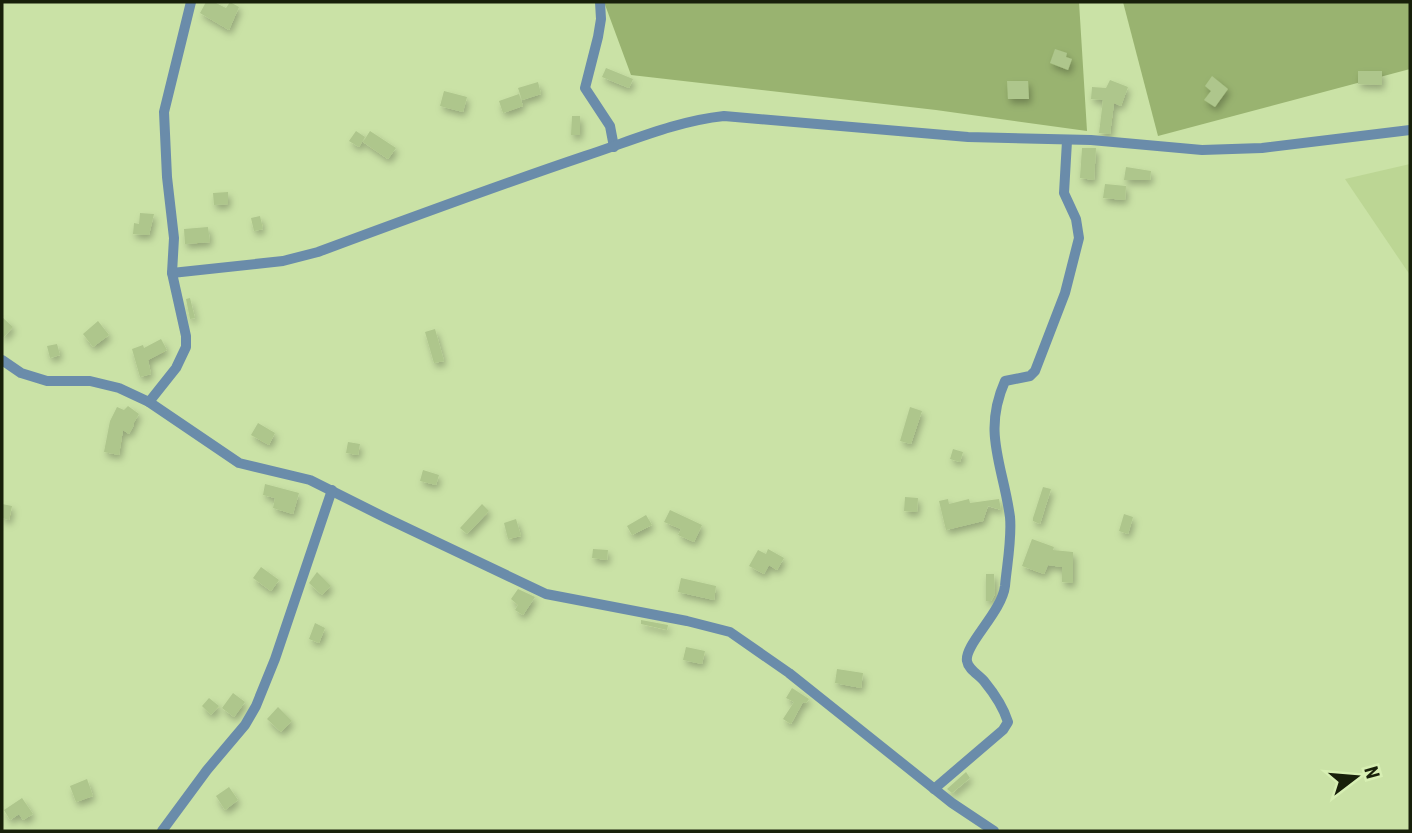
<svg xmlns="http://www.w3.org/2000/svg" width="1412" height="833" viewBox="0 0 1412 833" font-family="'Roboto Condensed',sans-serif">
	<style>
		.built { fill: #bcd694 }
		.green { fill: #99b370 }
		.building { fill: #aec68c; filter: url(#shadow) }
		.lines { fill: none; stroke-linecap: round; stroke-linejoin: round }
		.minor { stroke: #6a8caa; stroke-width: 10 }
	</style>
	<defs>
		<filter id="shadow"><feDropShadow dx="2.5" dy="4.5" stdDeviation="3.5" flood-color="#0004"/></filter>
	</defs>
	<rect width="100%" height="100%" fill="#cae2a6"/>
	<path class="built" d="M1410,164v111l-65,-96z"/>
	<g class="green">
		<path d="M604,2h475l8,129 -151,-21 -305,-35z"/>
		<path d="M1123,2h287v67l-252,67z"/>
	</g>
	<g class="building">
		<path d="M206,2h8l12,6 4,-6 9,5 -10,23 -29,-17z"/>
		<path d="M1055,49l12,4 -1,4 6,2 -4,11 -18,-7z"/>
		<path d="M606,68l27,11 -4,9 -27,-11z"/>
		<path d="M1358,71h24v14l-24,-1z"/>
		<path d="M1212,76l16,13 -13,18 -11,-7 7,-9 -6,-5z"/>
		<path d="M1110,80l18,7 -7,19 -7,-3 -4,31 -11,-1 4,-33 -12,-1 1,-12 14,1z"/>
		<path d="M1007,81h21l1,18h-21z"/>
		<path d="M538,82l3,12 -19,6 -4,-12z"/>
		<path d="M444,91l23,6 -4,15 -23,-6z"/>
		<path d="M519,94l4,12 -20,7 -4,-12z"/>
		<path d="M572,116h8v19h-9z"/>
		<path d="M356,131l9,6 -6,10 -10,-6z"/>
		<path d="M370,131l26,17 -8,11 -25,-17z"/>
		<path d="M1082,148h14l-2,32 -14,-2z"/>
		<path d="M1126,167l25,4 -1,9h-26z"/>
		<path d="M1105,184l21,2 -1,14 -22,-2z"/>
		<path d="M228,192v12l-14,1 -1,-12z"/>
		<path d="M140,213l14,1 -5,21 -16,-1 1,-11 5,1z"/>
		<path d="M260,216l3,13 -9,2 -3,-13z"/>
		<path d="M208,227l2,15 -25,2 -1,-15z"/>
		<path d="M190,298l5,20 -5,1 -4,-20z"/>
		<path d="M2,317l11,10 -11,12z"/>
		<path d="M98,321l11,14 -16,12 -10,-13z"/>
		<path d="M435,329l9,32 -10,2 -9,-31z"/>
		<path d="M161,339l6,11 -19,10 3,14 -11,3 -8,-28 11,-4 1,3z"/>
		<path d="M57,344l3,11 -10,3 -3,-12z"/>
		<path d="M128,406l11,8 -6,10 1,1 -5,9 -6,-4 -4,25 -15,-3 6,-31 7,-14 7,3z"/>
		<path d="M910,407l12,4 -11,33 -11,-3z"/>
		<path d="M258,423l17,10 -6,12 -18,-10z"/>
		<path d="M348,442l12,2 -2,11 -12,-2z"/>
		<path d="M953,449l10,3 -3,10 -10,-3z"/>
		<path d="M423,470l16,5 -3,10 -16,-4z"/>
		<path d="M265,484l34,9 -6,21 -20,-6 2,-10 -12,-3z"/>
		<path d="M1043,487l8,2 -11,35 -7,-3v-3z"/>
		<path d="M905,497l13,1 -1,14 -13,-1z"/>
		<path d="M948,499l1,5 20,-5 1,4 29,-4 2,11 -13,-4 -5,15 -37,9 -7,-29z"/>
		<path d="M2,504l10,2 -3,14 -7,-2z"/>
		<path d="M482,504l7,7 -22,23 -7,-6z"/>
		<path d="M670,510l32,15 -8,17 -16,-7 3,-6 -17,-7z"/>
		<path d="M1124,514l9,3 -5,17 -9,-3z"/>
		<path d="M646,515l6,10 -20,10 -5,-9z"/>
		<path d="M516,519l5,17 -13,3 -4,-16z"/>
		<path d="M1032,539l22,8 -1,3 20,2v31l-11,-1v-15l-14,-2 -4,9 -22,-8z"/>
		<path d="M593,549l15,1 -1,10 -15,-2z"/>
		<path d="M768,549l16,9 -7,12 -8,-5 -5,9 -15,-8 9,-16 8,4z"/>
		<path d="M261,567l18,13 -8,11 -18,-13z"/>
		<path d="M317,572l14,14 -9,9 -13,-12z"/>
		<path d="M986,574h8l1,20 -4,7h-5z"/>
		<path d="M681,578l35,8 -2,14 -36,-8z"/>
		<path d="M518,589l17,8 -12,18 -8,-5 3,-5 -7,-6z"/>
		<path d="M641,620l27,5 -1,5 -26,-6z"/>
		<path d="M315,623l10,5 -6,15 -10,-4z"/>
		<path d="M686,647l19,4 -3,13 -19,-4z"/>
		<path d="M837,669l26,4 -2,15 -26,-5z"/>
		<path d="M792,688l17,11 -3,4 -3,-1 -12,22 -8,-5 11,-17 -8,-4z"/>
		<path d="M233,693l12,9 -11,15 -12,-9z"/>
		<path d="M209,698l10,8 -8,9 -9,-9z"/>
		<path d="M278,707l14,14 -11,11 -14,-13z"/>
		<path d="M966,772l4,6 -18,15 -5,-4z"/>
		<path d="M87,779l6,17 -17,6 -6,-16z"/>
		<path d="M229,787l9,13 -13,10 -9,-14z"/>
		<path d="M22,798l11,16 -10,6 -4,-6 -9,6 -6,-10z"/>
	</g>
	<g class="lines">
		<g class="minor">
			<path d="M600,2l1,17 -3,18 -13,51 25,38 4,21"/>
			<path d="M172,273l111,-12 35,-9c89,-33 178,-66 267,-96 46,-15 91,-35 139,-40l244,21 123,3 111,10 60,-2 148,-18"/>
			<path d="M2,360l19,13 26,8h43l29,7 30,14 90,61 71,17 76,38 160,76 141,27 43,11 59,41 163,130 42,28"/>
			<path d="M149,402l27,-34 10,-21v-11l-14,-63 2,-35 -7,-61 -3,-65 27,-110"/>
			<path d="M934,789l69,-59 5,-8c-4,-13 -15,-30 -24,-41 -5,-6 -16,-12 -17,-20 -3,-16 35,-49 38,-75 2,-22 7,-47 5,-69 -7,-52 -28,-84 -5,-136l25,-5 5,-5 30,-78 14,-55 -3,-19 -12,-26 3,-52"/>
			<path d="M162,831l45,-61 38,-45 11,-19 19,-47 57,-169"/>
		</g>
	</g>
	<rect width="1412" height="833" fill="none" stroke="#18200a" stroke-width="7"/>
	<g transform="translate(1356 777) rotate(74)" stroke="#d7efb3" stroke-width="5" paint-order="stroke">
	<path d="M0-5L12 26L0 18L-12 26Z" fill="#18200a"/>
	<text y="-10" font-size="19" font-weight="bold" text-anchor="middle" fill="#18200a">N</text>
	</g>
</svg>
